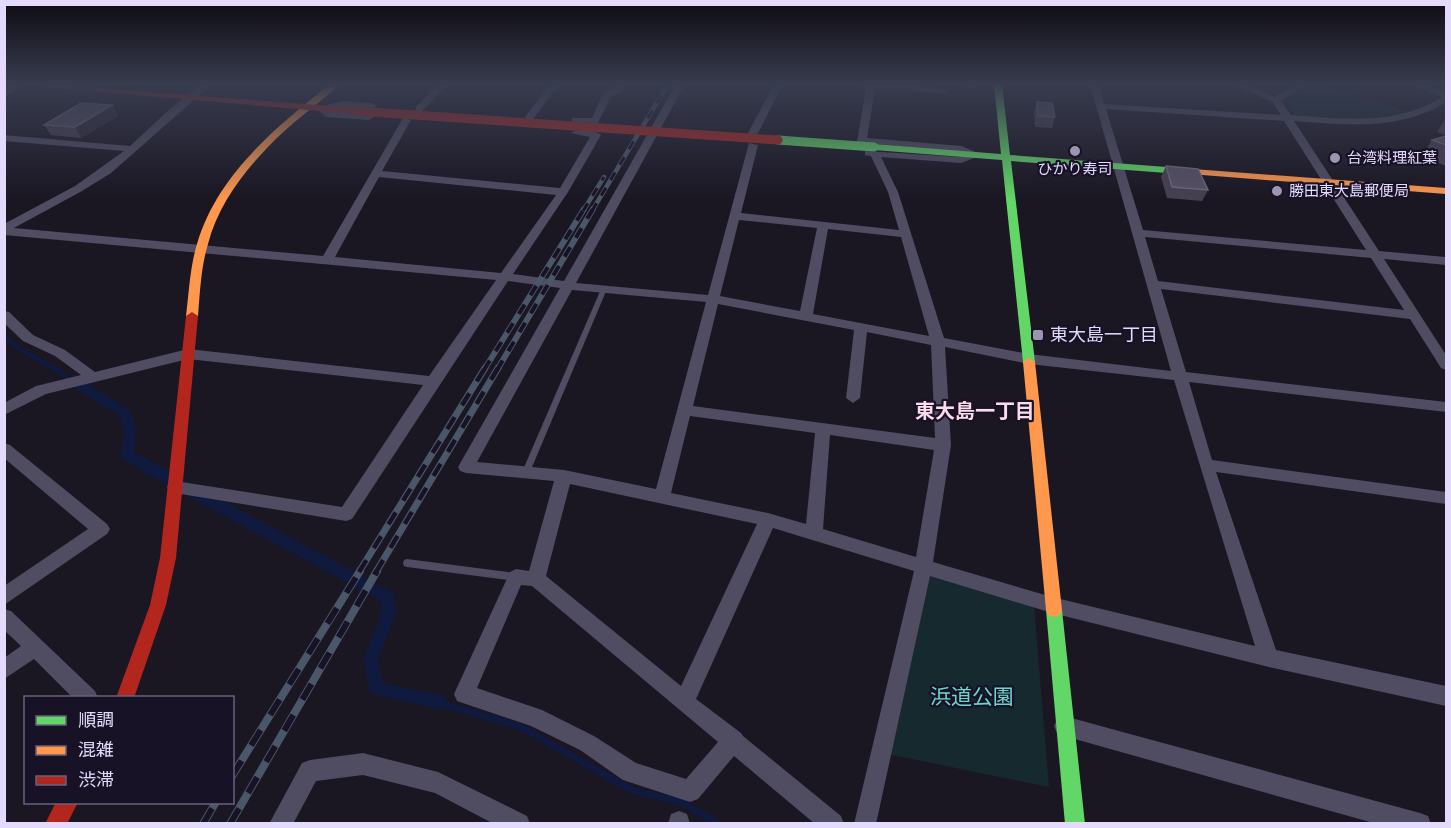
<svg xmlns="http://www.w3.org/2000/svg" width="1451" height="828" viewBox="0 0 1451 828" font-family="'Public Sans','Noto Sans JP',sans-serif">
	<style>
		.green { fill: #16292e }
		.water { fill: #101a3f }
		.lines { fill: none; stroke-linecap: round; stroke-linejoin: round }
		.stream-far2 { stroke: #101a3f; stroke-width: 4.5 }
		.stream-far1 { stroke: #101a3f; stroke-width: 5 }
		.stream { stroke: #101a3f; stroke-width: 7 }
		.lane { fill: #504c61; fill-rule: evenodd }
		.street { fill: #504c61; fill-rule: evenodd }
		.fast { fill: #63d668; fill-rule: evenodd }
		.slow { fill: #ff974d; fill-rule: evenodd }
		.jam { fill: #b3261e; fill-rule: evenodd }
		.rail-far3-casing { stroke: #4a5769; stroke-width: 4.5 }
		.rail-far2-casing { stroke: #4a5769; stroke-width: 6 }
		.rail-far1-casing { stroke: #4a5769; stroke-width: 7 }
		.rail-casing { stroke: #4a5769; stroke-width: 8 }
		.rail-far3 { stroke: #181226; stroke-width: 3; stroke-dasharray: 9; stroke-linecap: butt }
		.rail-far2 { stroke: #181226; stroke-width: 4; stroke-dasharray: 11; stroke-linecap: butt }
		.rail-far1 { stroke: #181226; stroke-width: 4.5; stroke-dasharray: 14; stroke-linecap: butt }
		.rail { stroke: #181226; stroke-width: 6; stroke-dasharray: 18; stroke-linecap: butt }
		.fast-bridge { stroke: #63d668; stroke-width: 9 }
		.jam-bridge { stroke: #b3261e; stroke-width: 9 }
		.wall { fill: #464051 }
		.shaded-wall { fill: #2d2836 }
		.building { fill: #575063; stroke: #6d667b; stroke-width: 1.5 }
		.poi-dot { fill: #9d95b0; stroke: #181226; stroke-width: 2 }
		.labels { text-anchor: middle; stroke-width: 4.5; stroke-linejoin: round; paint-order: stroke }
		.far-poi-label { font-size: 15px; fill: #e3dafc; stroke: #181226; text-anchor: start }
		.poi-label { font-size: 18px; fill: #e3dafc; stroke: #181226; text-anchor: start }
		.neighbourhood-label { font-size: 20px; font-weight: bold; fill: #fcdceb; stroke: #181226 }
		.near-park-label { font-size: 21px; fill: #6bd6cc; stroke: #181226 }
	</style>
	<rect width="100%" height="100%" fill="#1a1622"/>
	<g class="green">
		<path d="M1311,84h13l87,29 -53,7 -62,-3 -11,-16z"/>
		<path d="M929,574l105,31 15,182 -162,-33z"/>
	</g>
	<path class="water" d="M73,375l58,36 5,17 -2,24 261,142 1,20 -18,45 5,24 63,13 -6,14 -70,-17 -7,-34 17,-42 1,-16 -238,-129 -23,-16 4,-25 -4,-15 -58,-35z"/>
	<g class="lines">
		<path class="stream-far2" d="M4,336l14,12 38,22"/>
		<path class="stream-far1" d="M53,368l14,10"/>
		<path class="stream" d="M437,702l84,25 110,63 50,12 38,22"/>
		<g class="lane">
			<path d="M604,287l3,2 -77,183 -1,2h-6l-1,-2 79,-183z"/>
			<path d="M407,559l109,14 3,1 2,3 -2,3 -3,1 -109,-14 -3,-1 -1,-3 1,-3z"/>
		</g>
		<g class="street">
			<path d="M15,84h11l-22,13v-7z"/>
			<path d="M202,84h10l-101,89 -29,18 -68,37 309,28 80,-138 8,2 -29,51 178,17 30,-51 -19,-4c7,-5 23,-3 30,2l-33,57 -55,82 51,7 112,-197h9l-109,199 132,12 41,-152 9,2 -17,68 158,17 -11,-38 -17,-36 -6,-1v-4l95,6 7,-2 -7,-3 -103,-10 9,-54 -23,-4h46l53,4 4,3 -1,2 -70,-4 -8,49 95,8 20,9 -21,8 -80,-6 17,35 46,146 85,16 142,17 -81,-287h9l5,20 177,11 -8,-13 -42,-18h13l31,13 21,-13h11l-26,17 10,14c53,4 104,11 151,-18l-34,-13h14l24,8v10c-46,29 -99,23 -152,19l85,130 67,6v8l-62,-6 62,96v15l-5,-2 -31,-49 -249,-30 25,83 260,30v10l-257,-30 23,78 234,32v12l-230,-32 60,178 170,36v20l-177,-39 -217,-54 -122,-37 -54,248h-22l60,-253 -141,-43 -77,171 45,34 2,3 98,80 3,8h-29l-81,-68 -36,43 -8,3 -67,-22 -43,-30 -49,-24 -74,-25 -3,-7 56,-122 6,-3 13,2 25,-90 -88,-8 -6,-2 -2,-4 102,-179 -52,-7 -156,238 -6,2 -171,-28 -6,-2 -2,-4 2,-4 6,-2 167,26 81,-122 -235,-26 -142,35 -42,21v-12l32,-17 45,-11 -26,-19 -32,-15 -19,-18v-12l5,1 24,23 32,15 30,22 93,-23 241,27 67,-96 -492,-45v-11l71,-38 49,-35 -120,-10v-6l126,11 40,-37zM1106,109l178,12 82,129 -223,-20zM379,177l177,18 -55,78 -166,-16zM739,220l78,8 -17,83 -80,-15zM828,229l73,8 28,99 -116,-22zM1145,237l226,21 33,52 -246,-29zM572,290l134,12 -50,187 -92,-19 -87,-8zM718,304l136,26 -8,68 7,5 7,-5 7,-66 64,13 4,93 -242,-32zM945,347l84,17 145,16 81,266 -203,-49 -119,-35 18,-117zM690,416l125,17 -9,91 -38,-11 -97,-20zM830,435l104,15 -18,107 -93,-28zM570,484l187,40 -76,162 -135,-110zM521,585l11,1 186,156 -32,37 -50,-16 -42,-27 -52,-26 -65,-22z"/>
			<path d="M439,84h9l-26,27h-6v-4z"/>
			<path d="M550,84h9l-26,35h-6l-2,-2z"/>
			<path d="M615,84h9l-4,8 -10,6 -12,25 -26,-1v-4h20l11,-24 10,-6z"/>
			<path d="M774,84h9l-25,49 -8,2 -2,-2z"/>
			<path d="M342,101l30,2 5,3c-6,4 -38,1 -50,4l42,4 5,3 -5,3 -43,-3 -10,-9z"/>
			<path d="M4,443l6,2 97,79 3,5 -3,5 -103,71v-19l84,-57 -84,-71z"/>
			<path d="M4,609l7,2 84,80 3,7h-25l-39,-39 -30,20v-21l17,-12 -17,-16z"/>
			<path d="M1064,716l356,97 8,3 3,8h-54l-313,-88 -7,-3 -3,-7 3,-7z"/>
			<path d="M363,753l75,19 89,44 3,8h-36l-59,-31 -72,-18 -47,6 -23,43h-24l33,-61 8,-3z"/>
			<path d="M679,811l8,3 3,10h-22l3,-10z"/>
		</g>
		<g class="fast">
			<path d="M994,84h8l8,71 170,13 5,3 -5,3 -169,-13 24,201 -6,4 -6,-4 -21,-202 -128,-10 -4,-3 4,-3 127,10z"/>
			<path d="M1054,603l6,2 2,5 23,214h-20l-19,-214 2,-5z"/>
		</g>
		<g class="slow">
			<path d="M330,84h10c-19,18 -41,33 -60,51 -31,30 -61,66 -72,109 -7,23 -8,48 -10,72l-6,4 -4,-1 -2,-3c3,-24 4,-49 11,-72 20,-69 79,-117 133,-160z"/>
			<path d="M1180,168l266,20v6l-269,-21 -2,-2z"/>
			<path d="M1029,358l6,4 27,248 -2,5 -6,2 -6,-2 -2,-5 -23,-248z"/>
		</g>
		<g class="jam">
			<path d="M11,84h40l305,24 4,3 -4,3z"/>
			<path d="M192,312l6,4 -22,242 -10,47 -32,93h-18l34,-93 10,-47 26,-242z"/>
			<path d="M56,802h22l-11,22h-22z"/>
		</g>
		<g class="rail-far3-casing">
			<g id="rail-far3">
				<path d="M583,211l21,-34"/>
				<path d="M592,211l76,-127"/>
			</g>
		</g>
		<g class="rail-far2-casing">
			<g id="rail-far2">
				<path d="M484,370l100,-161"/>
				<path d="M497,370l96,-161"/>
			</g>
		</g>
		<g class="rail-far1-casing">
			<g id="rail-far1">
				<path d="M359,572l126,-204"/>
				<path d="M376,572l122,-204"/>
			</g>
		</g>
		<g class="rail-casing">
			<g id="rail">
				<path d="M232,776l128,-205"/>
				<path d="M203,824l13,-22"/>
				<path d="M230,824l147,-253"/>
			</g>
		</g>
		<use href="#rail-far3" class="rail-far3"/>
		<use href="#rail-far2" class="rail-far2"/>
		<use href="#rail-far1" class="rail-far1"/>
		<use href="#rail" class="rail"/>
		<path class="fast-bridge" d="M778,140l96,7"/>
		<path class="jam-bridge" d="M356,111l422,29"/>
	</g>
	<g class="wall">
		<path d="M953,84h25l-1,5 -24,-3z"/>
		<path d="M1037,102l18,15 -3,11 -17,-1 -1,-15z"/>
		<path d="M112,105l6,11 -37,22 -30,-3 -7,-10z"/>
		<path d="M1446,118v17l-9,-3z"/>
		<path d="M1446,136v30l-24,-10 10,-16z"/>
		<path d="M1166,166l42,24 -6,11 -35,-3 -6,-21z"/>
	</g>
	<path class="shaded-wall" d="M112,105l6,11 -37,22 -6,-11z"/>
	<g class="building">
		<path d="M1037,102l15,1 3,14 -17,-1z"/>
		<path d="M81,103l31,2 -37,22 -31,-2z"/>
		<path d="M1446,136v9l-14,-5z"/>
		<path d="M1166,166l32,3 10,21 -36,-3z"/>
	</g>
	<linearGradient id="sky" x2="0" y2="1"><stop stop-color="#0e0c13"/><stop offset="0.42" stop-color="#383c4f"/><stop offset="1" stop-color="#383c4f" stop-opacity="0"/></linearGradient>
	<rect width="1451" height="200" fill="url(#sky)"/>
	<g class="poi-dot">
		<circle cx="1075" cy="151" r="6"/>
		<circle cx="1335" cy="158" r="6"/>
		<circle cx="1277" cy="191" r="6"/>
		<rect x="1032" y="329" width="12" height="12" rx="3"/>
	</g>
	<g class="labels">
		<g class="far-poi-label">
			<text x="1347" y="163">台湾料理紅葉</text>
			<text x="1075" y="174" text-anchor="middle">ひかり寿司</text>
			<text x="1289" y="196">勝田東大島郵便局</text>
		</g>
		<g class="poi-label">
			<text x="1050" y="341">東大島一丁目</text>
		</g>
		<g class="neighbourhood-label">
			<text x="975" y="418">東大島一丁目</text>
		</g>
		<g class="near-park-label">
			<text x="972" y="704">浜道公園</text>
		</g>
	</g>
	<rect width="1451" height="828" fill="none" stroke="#e3dafc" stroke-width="12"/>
	<rect x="24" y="696" width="210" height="108" fill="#181226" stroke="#69627c" stroke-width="1.5"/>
	<rect x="36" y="716" width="30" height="9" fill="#63d668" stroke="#69627c" stroke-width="1.5"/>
	<text x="78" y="726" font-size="18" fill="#e3dafc">順調</text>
	<rect x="36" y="746" width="30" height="9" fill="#ff974d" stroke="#69627c" stroke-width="1.5"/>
	<text x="78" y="756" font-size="18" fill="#e3dafc">混雑</text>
	<rect x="36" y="776" width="30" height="9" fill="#b3261e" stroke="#69627c" stroke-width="1.5"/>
	<text x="78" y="786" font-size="18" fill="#e3dafc">渋滞</text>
</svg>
